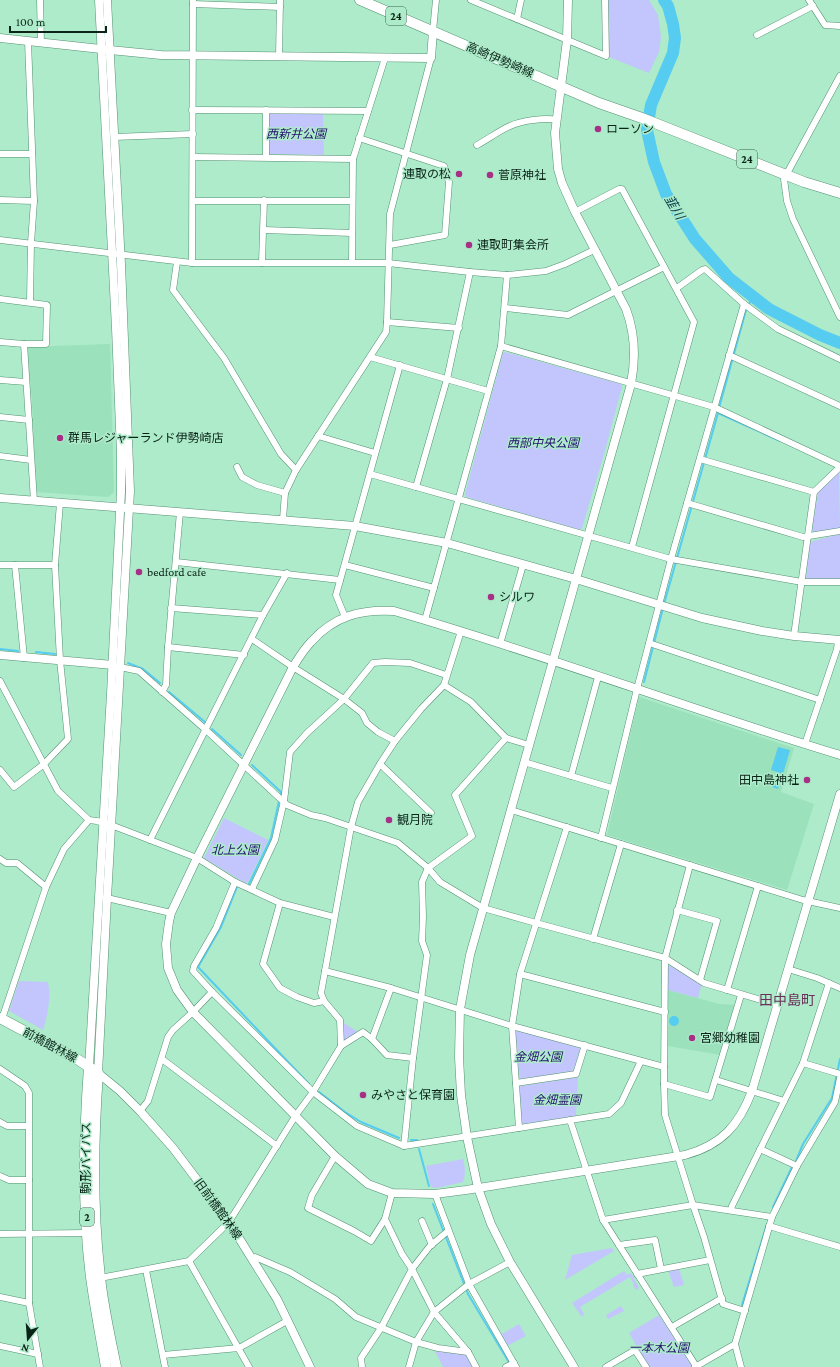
<svg xmlns="http://www.w3.org/2000/svg" width="840" height="1367" viewBox="0 0 840 1367" font-family="'Crimson Pro','Noto Sans JP',serif">
	<style>
		.built { fill: #9ae1bc }
		.green { fill: #c2c6fc }
		.water { fill: #55ccf0 }
		.lines { fill: none; stroke-linecap: round; stroke-linejoin: round }
		.stream { stroke: #55ccf0; stroke-width: 2 }
		.river { stroke: #55ccf0; stroke-width: 12 }
		.minor-casing { stroke: #559173; stroke-width: 7 }
		.tertiary-casing { stroke: #559173; stroke-width: 9 }
		.primary-casing { stroke: #559173; stroke-width: 11 }
		.minor { stroke: #fff; stroke-width: 6 }
		.tertiary { stroke: #fff; stroke-width: 8 }
		.primary { stroke: #fff; stroke-width: 10 }
		.poi-dot { fill: #a73086; stroke: #adebca; stroke-width: 1.5 }
		.labels { text-anchor: middle; stroke-width: 3; stroke-linejoin: round; paint-order: stroke }
		.shield { fill: #adebca; stroke: #3c604d; stroke-width: 1 }
		.shield-label { font-size: 11px; font-weight: bold; fill: #0b2418 }
		.street-label { font-size: 12px; fill: #0b2418; stroke: #adebca }
		.poi-label { font-size: 12px; fill: #0b2418; stroke: #adebca; text-anchor: start }
		.park-label { font-size: 12px; font-style: italic; fill: #24106e; stroke: #adebca }
		.water-label { font-size: 13px; font-style: italic; fill: #083f4e; stroke: #adebca }
		.quarter-label { font-size: 14px; fill: #6b2f58; stroke: #adebca }
	</style>
	<rect width="100%" height="100%" fill="#adebca"/>
	<g class="built">
		<path d="M110,344l4,148 -6,5 -72,-5 -4,-90 -5,-55z"/>
		<path d="M639,697l155,51 -13,44 33,12 -27,86 -180,-55z"/>
		<path d="M668,990l51,14 17,1 -15,50 -53,-9z"/>
	</g>
	<g class="green">
		<path d="M608,0h41l9,15 3,22 -2,15 -10,21 -40,-16z"/>
		<path d="M269,113l54,1 1,41 -54,-1 -2,-2v-38z"/>
		<path d="M505,352l116,32 1,3 -19,71 -21,70 -2,2 -114,-33 -1,-3 38,-141z"/>
		<path d="M839,471l1,57 -25,5 -3,-3 6,-38z"/>
		<path d="M840,534v45h-32l-2,-2 4,-34 3,-2z"/>
		<path d="M224,818l44,22 -20,42 -3,1 -41,-25z"/>
		<path d="M672,965l30,18 -4,15 -30,-8v-23z"/>
		<path d="M19,981l29,1c3,16 0,32 -5,48l-34,-19z"/>
		<path d="M344,1023l14,9 -14,9z"/>
		<path d="M518,1030l61,17 1,2 -7,24 -52,6 -2,-1 -4,-46z"/>
		<path d="M578,1077l-2,40 -51,8 -4,-1 -2,-36 2,-2z"/>
		<path d="M463,1159c2,8 3,15 0,23l-26,6 -6,-1 -5,-21z"/>
		<path d="M612,1248l2,3 -49,29 7,-25z"/>
		<path d="M679,1269l5,16 -10,2 -6,-17z"/>
		<path d="M624,1271l3,4 4,-2 8,15 -3,2 -3,-5 1,-1 -4,-7 -50,30 4,7 -2,3 -10,-14z"/>
		<path d="M621,1306l3,5 -16,8 -2,-4z"/>
		<path d="M659,1315l32,49v3h-42l-20,-34z"/>
		<path d="M519,1324l7,12 -19,10 -7,-11z"/>
		<path d="M434,1349l33,5 6,13h-30z"/>
	</g>
	<g class="water">
		<path d="M778,747l12,3 -7,24 -12,-4z"/>
		<path d="M776,776l6,2 -4,11 -6,-2z"/>
		<circle cx="674" cy="1021" r="5"/>
	</g>
	<g class="lines">
		<g class="stream">
			<path d="M719,408l27,-98 7,-14"/>
			<path d="M718,412v1l62,28"/>
			<path d="M664,604l54,-191"/>
			<path d="M0,649l18,2"/>
			<path d="M36,652l19,2"/>
			<path d="M128,663l15,6 17,14"/>
			<path d="M644,682l19,-74"/>
			<path d="M169,692l36,30"/>
			<path d="M212,729l29,26"/>
			<path d="M249,884l22,-46 10,-46 -29,-27"/>
			<path d="M237,887l-16,40 -23,40 111,117"/>
			<path d="M319,1092l26,20 16,10 38,16"/>
			<path d="M411,1140h6"/>
			<path d="M419,1149l10,37"/>
			<path d="M796,1161l7,-17 29,-46 8,-39"/>
			<path d="M433,1204l35,90 42,70"/>
			<path d="M773,1207l19,-40"/>
			<path d="M742,1305l25,-81"/>
		</g>
		<path class="river" d="M664,0l4,6 5,18 2,14 -2,15 -22,52 -4,25 7,32 12,32 29,45 34,39 40,31 51,26 20,8"/>
		<g class="minor-casing">
			<g id="minor">
				<path d="M40,0l1,43"/>
				<path d="M471,0l135,56 -1,-56"/>
				<path d="M809,0l16,25 15,1"/>
				<path d="M193,4l87,3"/>
				<path d="M517,19l4,-19"/>
				<path d="M433,31l3,-31"/>
				<path d="M757,35l56,-29"/>
				<path d="M28,41l6,160 -3,42 -1,59"/>
				<path d="M279,57l1,-57"/>
				<path d="M840,76l-56,103 3,22 6,18 47,98"/>
				<path d="M192,110l176,1"/>
				<path d="M266,110v47"/>
				<path d="M114,137l79,-3"/>
				<path d="M359,138l85,28 5,16 -4,53 -55,10"/>
				<path d="M477,145c11,-6 22,-14 33,-19 10,-5 36,-9 46,-6"/>
				<path d="M0,154h32"/>
				<path d="M193,157l160,2"/>
				<path d="M0,200l34,1"/>
				<path d="M193,201h159"/>
				<path d="M575,212l44,-23h3l72,133 -62,225"/>
				<path d="M264,230l88,3"/>
				<path d="M0,240l192,23h196l82,9 37,3 39,-4 19,-7 29,-14"/>
				<path d="M177,262l-4,28 51,68 57,96 15,16"/>
				<path d="M352,262l1,-103 32,-101"/>
				<path d="M192,263l1,-263"/>
				<path d="M262,263l2,-63"/>
				<path d="M677,288l25,-18 3,-1 39,35 34,25 62,30"/>
				<path d="M0,299l47,6 -1,39h-22l-24,-2"/>
				<path d="M505,308l63,7 96,-48"/>
				<path d="M387,322l72,6"/>
				<path d="M24,344l10,157"/>
				<path d="M501,346l213,61 126,59"/>
				<path d="M729,355l111,51"/>
				<path d="M370,357l118,34"/>
				<path d="M0,380l26,2"/>
				<path d="M0,417l29,3"/>
				<path d="M318,436l57,17"/>
				<path d="M0,456l31,4"/>
				<path d="M700,459l114,33"/>
				<path d="M237,467l5,10 15,8 28,8"/>
				<path d="M370,474l301,85 131,23h38"/>
				<path d="M416,487l31,-108 23,-107"/>
				<path d="M687,503l116,34 37,-6"/>
				<path d="M283,519l2,-26 11,-23 90,-138 1,-10 3,-108 41,-156"/>
				<path d="M176,562l164,18"/>
				<path d="M0,565h55"/>
				<path d="M15,565l9,93"/>
				<path d="M345,565l89,23"/>
				<path d="M171,608l92,7"/>
				<path d="M345,617l-9,-22 64,-230"/>
				<path d="M425,620l76,-274 6,-71"/>
				<path d="M794,636l20,-144 26,-25"/>
				<path d="M252,639l41,28 51,32 18,14 5,10 11,9 17,9"/>
				<path d="M649,643l171,57"/>
				<path d="M500,644l23,-79"/>
				<path d="M168,647l76,8"/>
				<path d="M120,667l19,4 67,59 81,75 24,10 14,3 73,25 30,25 12,14 43,26 53,15 129,35 39,25 74,22"/>
				<path d="M0,681l58,110 31,29 8,1 14,4 86,33 38,24 45,21 -17,61 17,24 17,9 17,6 10,-2"/>
				<path d="M444,685l27,17 35,36 23,7"/>
				<path d="M162,692l4,-7 2,-38 12,-135"/>
				<path d="M805,744l32,-95 1,-9"/>
				<path d="M524,762l88,26"/>
				<path d="M380,764l51,49"/>
				<path d="M0,770l14,17 30,-23 24,-25 -8,-79 -5,-95 5,-62"/>
				<path d="M571,776l27,-99"/>
				<path d="M511,810l292,90 37,8"/>
				<path d="M601,838l36,-149 34,-130 73,-255"/>
				<path d="M150,840l113,-225 24,-42"/>
				<path d="M0,859l6,4h11l29,24"/>
				<path d="M690,865l-25,93 -1,126 1,31 28,90 11,32 19,67 22,7"/>
				<path d="M235,882l-19,46 -22,38 -1,5 19,21 101,100 44,34 47,20 205,-32 12,-11 20,-42"/>
				<path d="M252,889l23,-49 9,-39 6,-49 17,-19 37,-34 29,-36 12,-1 25,1 36,12"/>
				<path d="M107,898l64,15"/>
				<path d="M280,903l54,14"/>
				<path d="M677,910l40,11 -17,59"/>
				<path d="M593,939l28,-95"/>
				<path d="M788,969l29,9 23,10"/>
				<path d="M325,971l66,17 121,38 152,41"/>
				<path d="M520,974l145,38"/>
				<path d="M727,990l31,-104"/>
				<path d="M2,1019l44,-132 18,-38 25,-29"/>
				<path d="M372,1039l19,-51"/>
				<path d="M341,1046l-1,-26 -16,-19 -3,-8 30,-166 7,-25 22,-38 15,-23 26,-32 23,-24 17,-54"/>
				<path d="M162,1059l115,87"/>
				<path d="M803,1063l37,11"/>
				<path d="M0,1069l25,17 4,7v210l11,64"/>
				<path d="M716,1080l68,21"/>
				<path d="M516,1083l60,-9 9,-29"/>
				<path d="M664,1084l46,13 31,-102"/>
				<path d="M140,1111l8,-10 20,-64 5,-7 20,-18 19,-20"/>
				<path d="M570,1120l33,100 93,146"/>
				<path d="M0,1122l7,4h21"/>
				<path d="M519,1128l-7,-102 8,-52 47,-147"/>
				<path d="M404,1146l9,-88 14,-103 -5,-14 1,-24 -1,-35 6,-14 44,-32 -17,-41 51,-57"/>
				<path d="M760,1149l37,17"/>
				<path d="M335,1156l-23,39 -4,13 46,23 17,10 14,-22 7,-26"/>
				<path d="M0,1176l9,4h20"/>
				<path d="M435,1194l34,90 47,83"/>
				<path d="M731,1210l1,-4 71,-143 26,-80"/>
				<path d="M385,1219l17,35 10,15 22,43 34,40 8,15"/>
				<path d="M603,1220l90,-15 79,12"/>
				<path d="M422,1221l10,24"/>
				<path d="M769,1226l71,21"/>
				<path d="M0,1234l87,-1"/>
				<path d="M619,1245l36,-5 6,29"/>
				<path d="M252,1259l3,-2 35,15 45,27 21,18 60,25 22,6 30,4"/>
				<path d="M189,1261l60,106"/>
				<path d="M146,1270l19,97"/>
				<path d="M637,1274l73,-14"/>
				<path d="M100,1278l89,-17 40,-39 67,-107 17,-23 28,-46 22,-14 9,7 15,16 26,3"/>
				<path d="M0,1297l29,6"/>
				<path d="M672,1327l50,-29"/>
				<path d="M0,1346l38,8"/>
				<path d="M163,1355l76,-7 48,-27"/>
				<path d="M362,1367l-1,-9 20,-30 31,-59 18,-23 18,-15"/>
				<path d="M409,1367l7,-25 18,-30 35,-28 41,-22"/>
				<path d="M506,1367l8,-4"/>
				<path d="M606,1367l29,-17 11,17"/>
				<path d="M695,1367l40,-23"/>
				<path d="M741,1367l-6,-23 37,-127 25,-51 38,-64 5,-24"/>
			</g>
		</g>
		<g class="tertiary-casing">
			<g id="tertiary">
				<path d="M107,0l14,264 9,227 -23,407 -9,175 22,18 20,20 33,37 56,74 48,77 33,68"/>
				<path d="M568,0l-1,40 -12,93 3,36 4,14 13,29 51,97c9,24 10,49 5,75l-161,571 -10,54 -1,48 2,38 6,42 11,51 13,36 19,38 64,105"/>
				<path d="M0,38l110,12 51,5 270,3 2,-27"/>
				<path d="M0,498l355,28 92,17 129,36 126,39 60,13 32,5 46,4"/>
				<path d="M0,655l113,10"/>
				<path d="M840,755c-149,-45 -296,-101 -446,-144 -33,-2 -60,5 -83,31 -7,7 -13,17 -18,25l-96,191 -26,55 -2,9 -3,22 2,24 9,22 16,22 142,144 33,28 24,9 43,1 31,-4 219,-35c37,-10 54,-30 67,-64l88,-297"/>
				<path d="M89,1067l22,-373 10,-202v-40l-5,-124 -17,-328"/>
			</g>
		</g>
		<g class="primary-casing">
			<g id="primary">
				<path d="M360,0l239,103 43,15 162,64 36,11"/>
				<path d="M0,1018l77,41 21,14c-5,68 -6,137 2,204 3,30 10,60 16,90"/>
				<path d="M89,1067c-5,69 -7,140 2,210 4,30 10,60 15,90"/>
			</g>
		</g>
		<use href="#minor" class="minor"/>
		<use href="#tertiary" class="tertiary"/>
		<use href="#primary" class="primary"/>
	</g>
	<g class="poi-dot">
		<circle cx="598" cy="129" r="4"/>
		<circle cx="459" cy="174" r="4"/>
		<circle cx="490" cy="175" r="4"/>
		<circle cx="469" cy="245" r="4"/>
		<circle cx="60" cy="438" r="4"/>
		<circle cx="139" cy="572" r="4"/>
		<circle cx="491" cy="597" r="4"/>
		<circle cx="807" cy="780" r="4"/>
		<circle cx="389" cy="820" r="4"/>
		<circle cx="692" cy="1038" r="4"/>
		<circle cx="363" cy="1095" r="4"/>
	</g>
	<g class="labels">
		<g class="shield">
			<rect x="386" y="7" width="20" height="18" rx="3"/>
			<rect x="737" y="150" width="20" height="18" rx="3"/>
			<rect x="80" y="1208" width="14" height="18" rx="3"/>
		</g>
		<g class="shield-label">
			<text x="396" y="20">24</text>
			<text x="747" y="163">24</text>
			<text x="87" y="1221">2</text>
		</g>
		<g class="street-label">
			<text transform="translate(500 60) rotate(23)" y="4">高崎伊勢崎線</text>
			<text transform="translate(50 1045) rotate(28)" y="4">前橋館林線</text>
			<text transform="translate(86 1158) rotate(-90)" y="4">駒形バイパス</text>
			<text transform="translate(218 1209) rotate(54)" y="4">旧前橋館林線</text>
		</g>
		<g class="poi-label">
			<text x="606" y="133">ローソン</text>
			<text x="451" y="178" text-anchor="end">連取の松</text>
			<text x="498" y="179">菅原神社</text>
			<text x="477" y="249">連取町集会所</text>
			<text x="68" y="442">群馬レジャーランド伊勢崎店</text>
			<text x="147" y="576">bedford cafe</text>
			<text x="499" y="601">シルワ</text>
			<text x="799" y="784" text-anchor="end">田中島神社</text>
			<text x="397" y="824">観月院</text>
			<text x="700" y="1042">宮郷幼稚園</text>
			<text x="371" y="1099">みやさと保育園</text>
		</g>
		<g class="park-label">
			<text x="296" y="138">西新井公園</text>
			<text x="543" y="447">西部中央公園</text>
			<text x="235" y="854">北上公園</text>
			<text x="538" y="1061">金畑公園</text>
			<text x="557" y="1104">金畑霊園</text>
			<text x="659" y="1352">一本木公園</text>
		</g>
		<g class="water-label">
			<text transform="translate(675 207) rotate(59)" y="5">韮川</text>
		</g>
		<g class="quarter-label">
			<text x="787" y="1005">田中島町</text>
		</g>
	</g>
	<g transform="translate(28 1339) rotate(197)" stroke="#adebca" stroke-width="3" paint-order="stroke">
	<path d="M0-3L7 15L0 10L-7 15Z" fill="#0b2418"/>
	<text y="-6" font-size="11" font-weight="bold" text-anchor="middle" fill="#0b2418">N</text>
	</g>
	<path d="M10 26v6h96v-6" fill="none" stroke="#0b2418" stroke-width="2"/>
	<text x="16" y="26" font-size="12" fill="#0b2418" stroke="#adebca" stroke-width="3" paint-order="stroke">100 m</text>
</svg>
